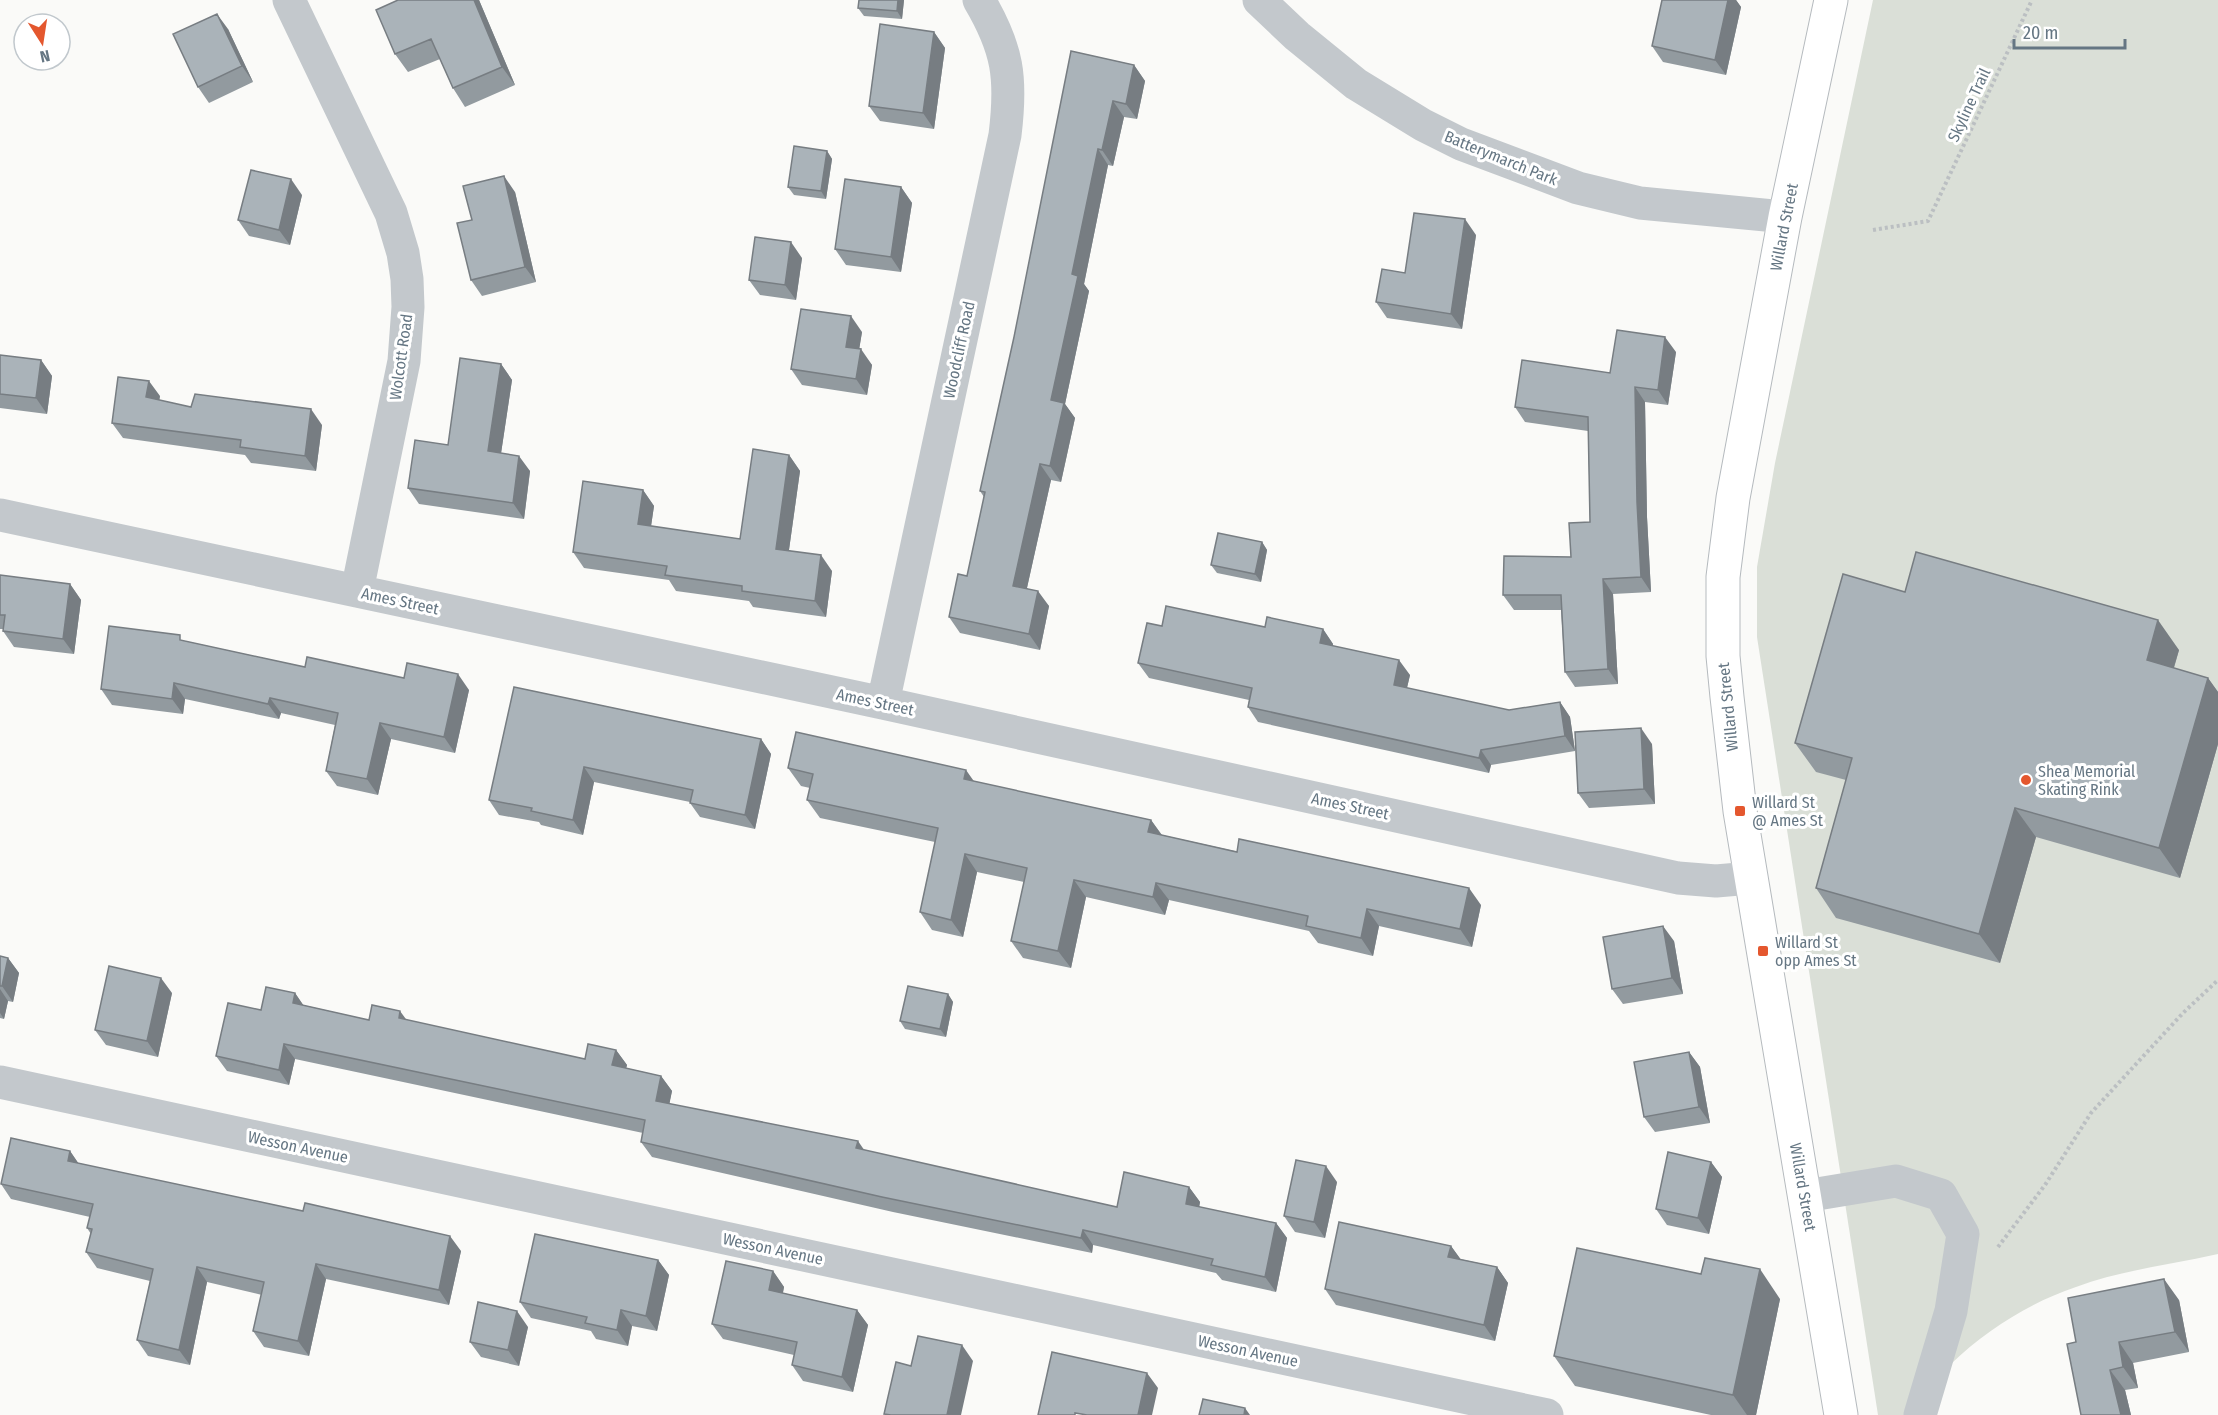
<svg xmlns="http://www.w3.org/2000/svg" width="2218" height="1415" viewBox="0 0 2218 1415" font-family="'Fira Sans Condensed',sans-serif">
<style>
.green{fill:#dadfd7}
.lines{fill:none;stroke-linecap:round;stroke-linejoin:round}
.major-casing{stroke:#b5babe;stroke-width:35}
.path{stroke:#bbbfc2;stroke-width:4;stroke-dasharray:3 3;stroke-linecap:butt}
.minor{stroke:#c3c8cc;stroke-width:33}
.major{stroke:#fff;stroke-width:33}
.wall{fill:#929a9f}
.shaded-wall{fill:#777d82}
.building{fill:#aab3b9;stroke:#777d82;stroke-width:1.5}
.poi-dot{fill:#e4572e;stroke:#fff;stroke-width:2}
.labels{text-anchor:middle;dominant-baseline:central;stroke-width:6;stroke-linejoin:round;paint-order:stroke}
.street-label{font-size:16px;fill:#657683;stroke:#fff}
.poi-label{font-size:16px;fill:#657683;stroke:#fff;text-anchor:start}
</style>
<rect width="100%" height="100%" fill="#fafaf8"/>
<path class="green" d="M1873 0H2218V1254C2171 1265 2121 1270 2076 1287 2031 1302 1986 1330 1952 1363 1936 1379 1922 1398 1907 1415H1878L1757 637V567L1775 463Z"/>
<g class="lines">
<defs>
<path id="major" d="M1831 0 1785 217 1733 498 1723 577V656L1727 697 1740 811 1841 1415"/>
</defs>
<use href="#major" class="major-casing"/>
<path class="path" d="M1873 230 1928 221 2032 0
M1998 1247 2045 1185 2091 1113 2183 1013 2218 980"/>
<path class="minor" d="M289 0 391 213 403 253 407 279 408 307 404 361 357 591
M1259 0 1297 36 1356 84 1423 125 1461 144 1578 188 1640 203 1785 217
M0 515 883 703 1678 878 1716 881 1751 878
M883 703 1005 135C1012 78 1008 49 979 0
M0 1082 1547 1415
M1805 1196 1896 1181 1941 1195 1963 1234 1951 1311 1920 1415"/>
<use href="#major" class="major"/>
</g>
<path class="wall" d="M479 0 515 85 465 107 453 88 440 59 408 72 395 54Z
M904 0 902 19 864 16 858 8Z
M1662 0H1736L1741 7 1726 75 1663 62 1652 46Z
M228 29 253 82 209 103 198 87Z
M934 32 945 48 934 129 880 121 869 106Z
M1071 51 1134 65 1145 81 1137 119 1124 117 1113 166 1108 165 1084 284 1089 291 1065 404 1075 418 1061 482 1051 480 1027 588 1049 606 1040 650 960 633 949 617 967 576 984 497 980 491 1014 337Z
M827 151 832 159 826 199 794 195 788 187Z
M901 187 912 203 901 272 846 265 835 249Z
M515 192 536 282 482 296 471 280 472 220Z
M302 195 290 245 249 236 238 220Z
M1476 235 1462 329 1387 318 1376 302 1405 273Z
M802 258 796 300 760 295 749 280Z
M862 332 859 349 872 365 867 395 802 385 791 369Z
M1676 352 1668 405 1645 402 1647 517 1651 592 1613 594 1618 684 1575 687 1565 672 1561 610H1514L1503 595 1571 557 1590 522 1588 431 1525 422 1515 407 1610 373Z
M0 355 41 360 52 376 47 414 0 408Z
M501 364 512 380 501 453 530 471 524 519 419 504 408 488 448 445Z
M160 396 159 400 191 407 322 425 316 471 251 463 245 455 123 438 112 423Z
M789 455 800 471 789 550 832 571 826 617 753 607 749 601 676 591 669 580 584 568 573 552 643 490 654 506 651 526 740 539Z
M1262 542 1267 550 1261 582 1217 573 1211 565Z
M0 575 70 584 81 600 74 654 14 647 3 631V629H0Z
M1905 592 2179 650 2174 668 2208 678 2218 692V744L2180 878 2036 837 2000 963 1836 918 1816 888 1846 780 1816 772 1795 743Z
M1162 626 1265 627 1323 629 1333 644V646L1410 675 1407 688 1509 710 1560 702 1570 717 1575 751 1491 765 1489 773 1258 722 1248 707 1249 700 1149 678 1138 663Z
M185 641 305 667 404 678 469 690 455 753 391 739 378 795 337 786 326 771 335 725 281 713 279 719 185 699 183 714 112 705 101 689Z
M514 687 761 739 771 754 755 829 700 817 690 803V802L594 782 583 835 541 825 539 822 499 815 489 800Z
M1652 744 1655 804 1589 808 1578 793Z
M788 768 973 781 1151 820 1162 835 1481 905 1472 947 1379 926 1373 956 1318 943 1309 931 1169 900 1165 915 1086 897 1071 968 1023 958 1011 941 1024 882 977 872 963 937 932 930 920 912 935 842 820 818 807 800 810 788 801 786Z
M1674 941 1683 994 1623 1004 1612 989Z
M0 956 8 958 19 973 13 1002 8 1001 4 1019 0 1018Z
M172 993 158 1057 106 1045 95 1030Z
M295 993 303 1005 369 1020H407L585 1059 616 1050 627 1065 626 1068 661 1076 672 1091 669 1104 864 1150 1117 1207 1189 1187 1200 1202 1199 1207 1276 1223 1287 1238 1276 1292 1222 1280 1216 1273 1093 1245 1092 1253 893 1212 652 1157 641 1142 643 1133 295 1059 289 1085 227 1071 216 1056Z
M948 994 953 1002 946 1037 905 1029 900 1021Z
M1689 1052 1700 1067 1710 1123 1655 1132 1644 1117Z
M70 1151 78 1163 461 1251 449 1305 326 1279 309 1356 264 1347 253 1331 262 1295 207 1282 190 1365 148 1356 137 1340 150 1281 97 1268 86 1252 91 1234 87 1228 90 1217 11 1199 1 1184Z
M1711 1162 1722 1177 1709 1234 1667 1225 1656 1209Z
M1337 1182 1325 1238 1295 1232 1284 1216Z
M1451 1246 1460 1259 1497 1267 1508 1283 1495 1341 1336 1305 1325 1289Z
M658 1260 669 1275 657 1331 632 1326 628 1346 596 1339 591 1331 531 1318 520 1302Z
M773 1271 784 1287 783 1293 857 1310 868 1325 853 1392 803 1381 792 1365 794 1355 723 1339 712 1324Z
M1780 1299 1756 1415H1711L1575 1386 1554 1356Z
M2179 1300 2189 1352 2133 1363 2138 1388 2125 1390 2131 1415H2081L2076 1342Z
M528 1327 519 1366 481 1357 470 1342Z"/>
<path class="shaded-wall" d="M474 0H479L515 85 502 67Z
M898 0H904L902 19 897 11Z
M1728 0H1736L1741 7 1726 75 1715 60Z
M217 14 228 29 253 82 242 66Z
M934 32 945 48 934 129 923 113Z
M1134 65 1145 81 1137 119 1126 104Z
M1113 101 1124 117 1113 166 1102 150Z
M1098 149 1108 165 1084 284 1089 291 1065 404 1075 418 1061 482 1050 466 1051 400 1072 274Z
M827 151 832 159 826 199 821 191Z
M504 176 515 192 536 282 525 267Z
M291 179 302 195 290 245 279 230Z
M901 187 912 203 901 272 891 257Z
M1465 219 1476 235 1462 329 1451 314Z
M791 242 802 258 796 300 785 285Z
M851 316 862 332 857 363 846 347Z
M1665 337 1676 352 1668 405 1658 390Z
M861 349 872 365 867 395 856 379Z
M41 360 52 376 47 414 36 398Z
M501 364 512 380 499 467 488 451Z
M149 381 160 396 157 413 146 397Z
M1635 387 1645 402 1647 517 1651 592 1641 577 1637 502Z
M311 409 322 425 316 471 305 456Z
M789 455 800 471 787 564 776 549Z
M519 456 530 471 524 519 513 503Z
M1040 464 1051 480 1024 601 1013 586Z
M643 490 654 506 649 540 638 524Z
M1262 542 1267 550 1261 582 1255 574Z
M821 555 832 571 826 617 815 601Z
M1603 579 1613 594 1618 684 1608 669Z
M70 584 81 600 74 654 63 639Z
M1038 591 1049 606 1040 650 1029 634Z
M2158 620 2179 650 2167 690 2147 660Z
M1323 629 1333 644 1330 658 1320 643Z
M1399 660 1410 675 1404 700 1394 685Z
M458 674 469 690 455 753 444 737Z
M2208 678 2218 692V744L2180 878 2159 848Z
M174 683 185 699 183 714 172 699Z
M270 698 281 713 279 719 268 704Z
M1560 702 1570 717 1575 751 1565 736Z
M380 723 391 739 378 795 367 779Z
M1641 728 1652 744 1655 804 1644 789Z
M761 739 771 754 755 829 745 815Z
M1481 750 1491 765 1489 773 1479 758Z
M584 767 594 782 583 835 573 820Z
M966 770 978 787 964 779Z
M2015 808 2036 837 2000 963 1979 934Z
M1151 820 1163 837 1148 832Z
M965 854 977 872 963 937 951 920Z
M1074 880 1086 897 1071 968 1058 951Z
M1156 883 1169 900 1165 915 1153 897Z
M1469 888 1481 905 1472 947 1460 929Z
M1367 909 1379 926 1373 956 1361 938Z
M1663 926 1674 941 1683 994 1672 978Z
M8 958 19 973 13 1002 2 986Z
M161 978 172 993 158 1057 147 1041Z
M0 989 8 1001 4 1019 0 1013Z
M295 993 306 1009 293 1003Z
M948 994 953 1002 946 1037 940 1029Z
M400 1011 411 1026 399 1018Z
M284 1044 295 1059 289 1085 279 1070Z
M616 1050 627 1065 623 1081 612 1065Z
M1689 1052 1700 1067 1710 1123 1699 1107Z
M661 1076 672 1091 667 1116 656 1101Z
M858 1141 869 1157 856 1148Z
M70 1151 81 1167 68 1161Z
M1711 1162 1722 1177 1709 1234 1698 1218Z
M1326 1166 1337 1182 1325 1238 1314 1222Z
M1189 1187 1200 1202 1197 1219 1186 1204Z
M1276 1223 1287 1238 1276 1292 1265 1277Z
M1083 1230 1093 1245 1092 1253 1081 1238Z
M450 1236 461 1251 449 1305 439 1290Z
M1451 1246 1462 1261 1448 1257Z
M658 1260 669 1275 657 1331 646 1316Z
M316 1264 326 1279 309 1356 298 1341Z
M197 1267 207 1282 190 1365 179 1350Z
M1497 1267 1508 1283 1495 1341 1484 1325Z
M1760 1269 1780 1299 1756 1415H1747L1733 1395Z
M773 1271 784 1287 780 1306 769 1290Z
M2164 1279 2179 1300 2189 1352 2175 1332Z
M621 1310 632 1326 628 1346 617 1330Z
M857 1310 868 1325 853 1392 842 1377Z
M517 1311 528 1327 519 1366 508 1350Z
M2119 1342 2133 1363 2138 1388 2123 1367Z
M962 1345 973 1361 961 1415H947Z
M2110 1370 2125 1390 2131 1415H2121Z
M1147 1373 1158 1388 1152 1415H1138Z
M1245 1408 1250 1415H1244Z"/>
<path class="building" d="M398 0H474L502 67 453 88 431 39 395 54 376 10Z
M859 0H898L897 11 858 8Z
M1662 0H1728L1715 60 1652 46Z
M217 14 242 66 198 87 173 34Z
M880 24 934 32 923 113 869 106Z
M1071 51 1134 65 1126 104 1113 101 1102 150 1098 149 1072 274 1078 276 1051 400 1064 403 1050 466 1040 464 1013 586 1038 591 1029 634 949 617 958 574 967 576 985 492 980 491 1014 337Z
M794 146 827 151 821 191 788 187Z
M251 170 291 179 279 230 238 220Z
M504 176 525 267 471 280 457 223 472 220 463 186Z
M845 179 901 187 891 257 835 249Z
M1414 213 1465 219 1451 314 1376 302 1382 269 1405 273Z
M755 237 791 242 785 285 749 280Z
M801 309 851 316 846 347 861 349 856 379 791 369Z
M1617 330 1665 337 1658 390 1635 387 1637 502 1641 577 1603 579 1608 669 1565 672 1561 595H1503L1504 556 1571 557 1569 523 1590 522 1588 417 1515 407 1522 360 1610 373Z
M0 355 41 360 36 398 0 394Z
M460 358 501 364 488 451 519 456 513 503 408 488 415 440 448 445Z
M118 377 149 381 146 397 191 407 195 394 311 409 305 456 240 447 241 440 112 423Z
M753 449 789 455 776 549 821 555 815 601 742 591V586L665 575 667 566 573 552 583 481 643 490 638 524 740 539Z
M1218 533 1262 542 1255 574 1211 565Z
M1916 552 2158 620 2147 660 2208 678 2159 848 2015 808 1979 934 1816 888 1852 758 1795 743 1843 574 1905 592Z
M0 575 70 584 63 639 3 631 5 615H0Z
M1166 606 1265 627 1267 617 1323 629 1320 643 1399 660 1394 685 1509 710 1560 702 1565 736 1481 750 1479 758 1248 707 1252 688 1138 663 1147 623 1162 626Z
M109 626 180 635V640L305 667 307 657 404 678 407 663 458 674 444 737 380 723 367 779 326 771 338 713 270 698 268 704 174 683 172 699 101 689Z
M514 687 761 739 745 815 690 803 693 790 584 767 573 820 531 811 532 808 489 800Z
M1641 728 1644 789 1578 793 1575 732Z
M796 732 966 770 964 779 1151 820 1148 832 1237 852 1239 839 1469 888 1460 929 1367 909 1361 938 1306 926 1308 916 1156 883 1153 897 1074 880 1058 951 1011 941 1027 868 965 854 951 920 920 912 938 828 807 800 813 774 788 768Z
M1663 926 1672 978 1612 989 1603 937Z
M0 956 8 958 2 986H0Z
M109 966 161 978 147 1041 95 1030Z
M908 986 948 994 940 1029 900 1021Z
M266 987 295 993 293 1003 369 1020 372 1005 400 1011 399 1018 585 1059 588 1044 616 1050 612 1065 661 1076 656 1101 858 1141 856 1148 1117 1207 1124 1172 1189 1187 1186 1204 1276 1223 1265 1277 1211 1265 1213 1259 1083 1230 1081 1238 882 1197 641 1142 645 1120 284 1044 279 1070 216 1056 228 1003 261 1010Z
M1689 1052 1699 1107 1644 1117 1634 1062Z
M11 1138 70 1151 68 1161 303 1211 305 1203 450 1236 439 1290 316 1264 298 1341 253 1331 264 1282 197 1267 179 1350 137 1340 153 1269 86 1252 92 1229 87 1228 93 1204 1 1184Z
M1668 1152 1711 1162 1698 1218 1656 1209Z
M1296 1160 1326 1166 1314 1222 1284 1216Z
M1339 1222 1451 1246 1448 1257 1497 1267 1484 1325 1325 1289Z
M535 1234 658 1260 646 1316 621 1310 617 1330 585 1323 587 1317 520 1302Z
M1577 1248 1701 1274 1705 1258 1760 1269 1733 1395 1554 1356Z
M726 1261 773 1271 769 1290 857 1310 842 1377 792 1365 797 1342 712 1324Z
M2164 1279 2175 1332 2119 1342 2123 1367 2110 1370 2121 1415H2081L2067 1344 2076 1342 2068 1298Z
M478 1302 517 1311 508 1350 470 1342Z
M918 1336 962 1345 947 1415H891L884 1414 896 1362 911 1366Z
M1052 1352 1147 1373 1138 1415H1087L1075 1413V1415H1038Z
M1203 1399 1245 1408 1244 1415H1199Z"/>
<g class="poi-dot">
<circle cx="2026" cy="780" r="6"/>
<rect x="1734" y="805" width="12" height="12" rx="3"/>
<rect x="1757" y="945" width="12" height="12" rx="3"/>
</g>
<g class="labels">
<g class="street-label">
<text transform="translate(1969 105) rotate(-65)">Skyline Trail</text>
<text transform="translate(1501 158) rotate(22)">Batterymarch Park</text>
<text transform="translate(1784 227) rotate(-79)">Willard Street</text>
<text transform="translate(959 350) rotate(-78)">Woodcliff Road</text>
<text transform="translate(401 357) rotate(-82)">Wolcott Road</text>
<text transform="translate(400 601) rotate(12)">Ames Street</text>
<text transform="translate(875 702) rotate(12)">Ames Street</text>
<text transform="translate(1728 707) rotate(-96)">Willard Street</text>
<text transform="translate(1350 806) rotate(12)">Ames Street</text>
<text transform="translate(298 1147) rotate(12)">Wesson Avenue</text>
<text transform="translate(1803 1187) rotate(80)">Willard Street</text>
<text transform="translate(773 1249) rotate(12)">Wesson Avenue</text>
<text transform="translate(1248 1351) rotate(12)">Wesson Avenue</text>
</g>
<g class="poi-label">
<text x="2038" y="771">Shea Memorial<tspan x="2038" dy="18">Skating Rink</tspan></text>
<text x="1752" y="802">Willard St<tspan x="1752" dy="18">@ Ames St</tspan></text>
<text x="1775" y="942">Willard St<tspan x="1775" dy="18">opp Ames St</tspan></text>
</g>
</g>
<g transform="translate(42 42) rotate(168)"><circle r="28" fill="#ffffff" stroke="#c1c8cd" stroke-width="1.5"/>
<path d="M0-4.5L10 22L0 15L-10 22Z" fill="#e4572e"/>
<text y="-9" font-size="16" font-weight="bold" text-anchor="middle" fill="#657683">N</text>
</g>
<path d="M2014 39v9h111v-9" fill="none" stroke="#657683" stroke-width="3"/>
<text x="2023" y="39" font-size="18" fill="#657683" stroke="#ffffff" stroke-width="4.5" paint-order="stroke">20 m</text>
</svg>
